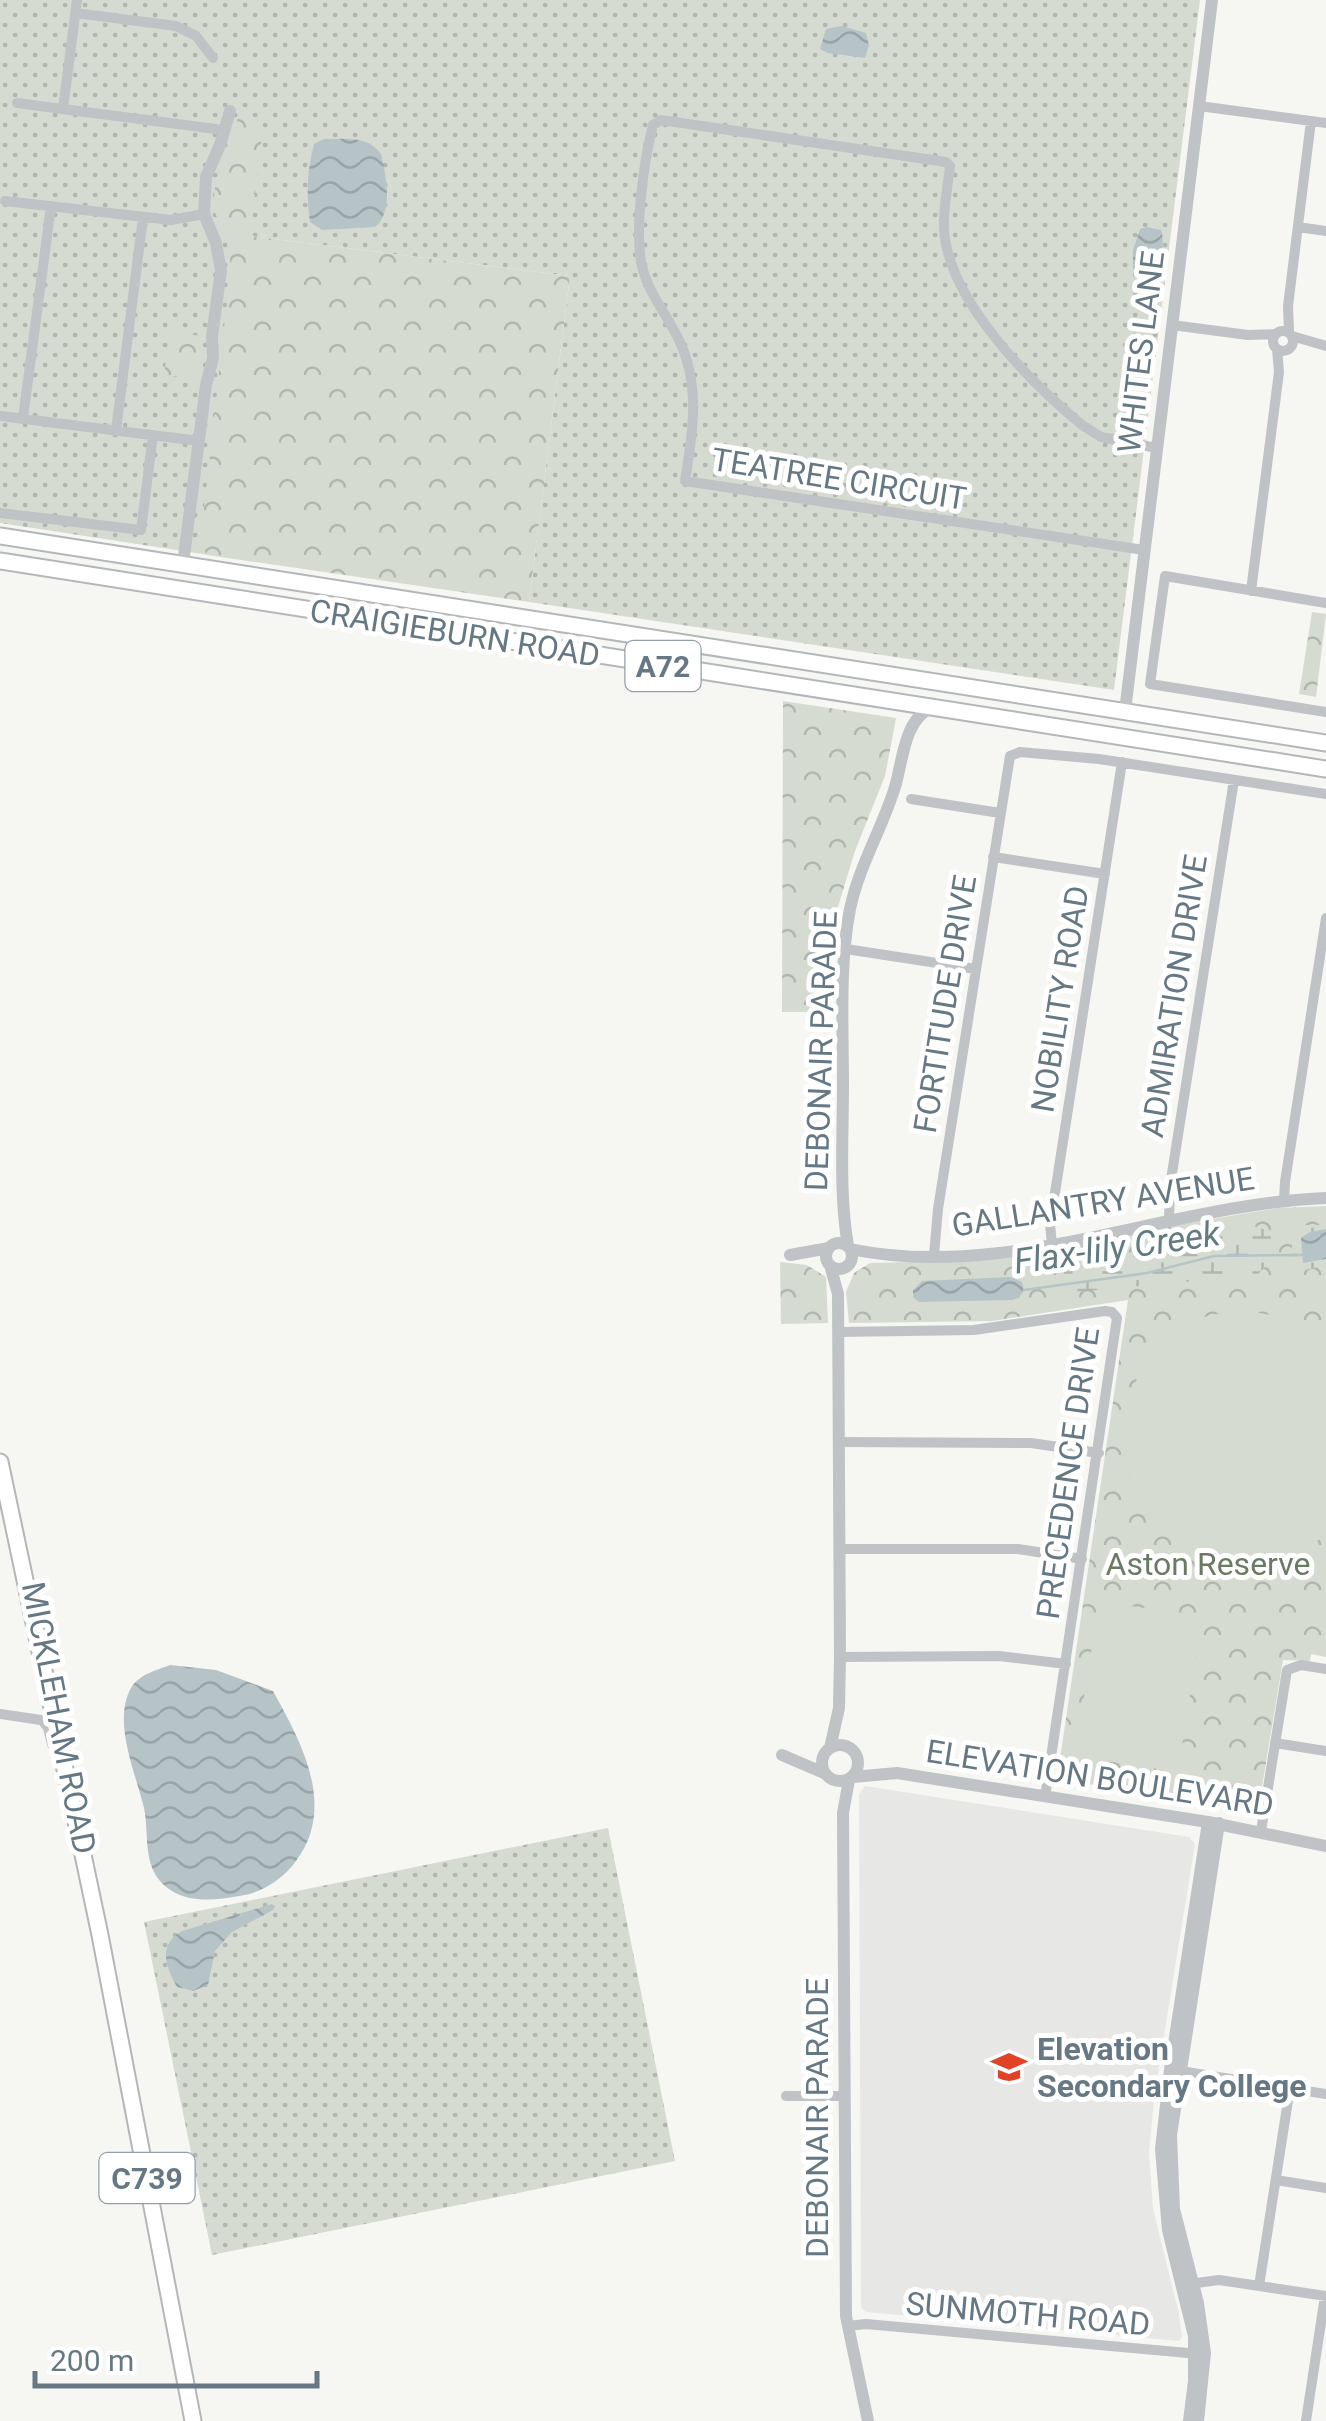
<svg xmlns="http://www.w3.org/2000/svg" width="1326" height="2421" viewBox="0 0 1326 2421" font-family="Roboto,sans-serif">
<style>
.built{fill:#e7e7e6}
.grass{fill:url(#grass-dots)}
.forest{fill:url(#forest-crowns)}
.wetland{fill:url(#wetland-marsh)}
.pitch{fill:#d6dbd2}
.water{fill:url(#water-waves)}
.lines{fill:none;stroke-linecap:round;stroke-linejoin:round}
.stream{stroke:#b6c4c7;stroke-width:2.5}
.primary-casing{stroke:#b2b7ba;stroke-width:19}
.minor{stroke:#bfc3c6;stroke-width:10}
.tertiary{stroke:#bfc3c6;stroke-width:12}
.primary{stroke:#fff;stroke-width:15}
.labels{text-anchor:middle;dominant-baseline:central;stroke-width:10;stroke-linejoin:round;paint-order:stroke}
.shield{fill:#fff;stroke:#93a0a8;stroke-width:2.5}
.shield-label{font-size:30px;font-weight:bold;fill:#657883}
.street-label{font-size:32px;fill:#657883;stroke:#fff}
.park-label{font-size:32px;fill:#6a7b64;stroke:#fff}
.poi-label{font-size:32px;font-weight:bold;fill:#657883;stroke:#fff;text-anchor:start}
.water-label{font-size:35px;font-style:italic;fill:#617b80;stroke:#fff}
</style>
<defs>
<pattern id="grass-dots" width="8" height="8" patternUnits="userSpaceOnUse" patternTransform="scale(2.5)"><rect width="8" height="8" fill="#d6dbd2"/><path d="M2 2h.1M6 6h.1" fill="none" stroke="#b1b6b0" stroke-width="1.8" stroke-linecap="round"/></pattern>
<pattern id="forest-crowns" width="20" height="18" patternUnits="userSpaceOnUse" patternTransform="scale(2.5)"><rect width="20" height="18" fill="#d6dbd2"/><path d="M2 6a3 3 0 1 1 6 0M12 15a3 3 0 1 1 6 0" fill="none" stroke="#b1b6b0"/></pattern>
<pattern id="wetland-marsh" width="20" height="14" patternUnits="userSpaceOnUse" patternTransform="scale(2.5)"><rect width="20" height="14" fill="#d6dbd2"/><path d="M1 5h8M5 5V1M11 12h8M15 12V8" fill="none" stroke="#b1b6b0"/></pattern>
<pattern id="water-waves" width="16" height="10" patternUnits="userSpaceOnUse" patternTransform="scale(2.5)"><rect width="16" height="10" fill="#b6c4c7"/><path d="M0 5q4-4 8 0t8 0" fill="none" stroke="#98a4a7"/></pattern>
</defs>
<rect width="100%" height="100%" fill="#f6f6f2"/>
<path class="built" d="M865 1786 1189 1837 1195 1844 1155 2091 1149 2152 1153 2209 1179 2314 1182 2337 1179 2341 866 2312 861 2307 859 1794Z"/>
<path class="grass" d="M0 0H1200L1114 690 529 602 570 276 250 236 209 555 0 523Z
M608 1828 675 2161 212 2255 144 1922Z"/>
<path class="forest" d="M239 115 263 126 250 236 570 276 529 602 207 555 200 544 231 266 227 243 215 212 214 191Z
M170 332 202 336V357L197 379 164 375Z
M1312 612 1326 614 1316 697 1299 694Z
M783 701 896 718 885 776 855 851 837 910 831 944 827 1012H782Z
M1326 1206V1657L1311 1654 1310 1661 1283 1660 1258 1811 1057 1779 1128 1300 992 1321 849 1323 846 1292 854 1273 870 1263 956 1261 1278 1208Z
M780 1262 807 1265 826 1277 828 1323 781 1324Z"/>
<path class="wetland" d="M1251 1225 1266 1230 1271 1237 1265 1267 1257 1275 1066 1293 1063 1291 1064 1272 1071 1268 1196 1244Z
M1304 1225H1326V1265L1301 1271 1290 1256 1296 1229Z"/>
<path class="pitch" d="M1249 1311 1287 1318 1326 1340V1534C1298 1558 1270 1565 1234 1560 1147 1549 1117 1497 1129 1414 1132 1392 1140 1359 1157 1343 1182 1320 1217 1311 1249 1311Z
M1099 1601 1202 1617 1178 1772 1075 1756Z"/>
<path class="water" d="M842 26 866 33 869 45 865 58 828 53 820 49 826 29Z
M324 139C344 139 368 135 381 154 386 175 394 212 375 227L322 230 310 222C306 196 307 169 314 144Z
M1147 227 1161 230C1165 240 1162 265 1155 275H1138L1133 269V250L1140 229Z
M1326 1229V1259L1303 1263 1301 1238 1310 1232Z
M1010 1277 1022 1282 1024 1290 1019 1298 1012 1300 919 1302 913 1297V1290L922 1281Z
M170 1665 216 1670 273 1691C301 1742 337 1806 296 1861 283 1879 262 1893 239 1896 218 1900 191 1903 172 1891 140 1872 150 1835 144 1808 136 1774 112 1722 131 1688 138 1675 157 1670 170 1665Z
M272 1904 275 1906 273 1910 232 1932 215 1951 208 1985 193 1991 177 1987C165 1966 158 1944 182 1931Z"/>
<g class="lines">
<path class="stream" d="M1024 1290 1147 1273 1214 1256 1303 1255"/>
<defs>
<path id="primary" d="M0 536 1326 743
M0 561 1326 769
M0 1462 100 1935 193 2421"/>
</defs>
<use href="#primary" class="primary-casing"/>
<path class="minor" d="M75 13 176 26 196 36 213 58
M17 103 223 130
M1199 106 1326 123
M63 109 77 0
M5 201 171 220 204 214
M1298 227 1326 231
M1172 325 1248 335 1276 334
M1273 341a10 10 0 1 1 20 0a10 10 0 1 1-20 0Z
M1289 332 1288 306 1311 121
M1292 336 1326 346
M0 416 199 441
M23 418 51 206
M116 430 143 218
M0 513 141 530 153 435
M1144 550 685 481C693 432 701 384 678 338 667 315 650 295 643 270 633 236 644 160 653 125L661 120 946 162 950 166C948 186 943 208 944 228 947 299 1030 382 1082 425L1101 437 1157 448
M1251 591 1279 372 1277 349
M1326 603 1165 576 1150 684 1326 712
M911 799 1000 813
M993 857 1105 874
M846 949 976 969
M1284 1201 1285 1182 1326 918
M1169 1220 1170 1186 1234 780
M1052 1244 1050 1225 1122 762
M934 1255 938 1209 1010 756 1020 752 1099 759 1326 794
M838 1332 974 1330 1105 1311 1112 1312 1117 1318 1045 1797
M838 1442 1031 1443 1099 1453
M839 1549H1018L1082 1559
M840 1657 999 1656 1066 1664
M0 1714 48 1721
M42 1720 48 1728 52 1744
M1275 1743 1326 1751
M1261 1831 1287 1670 1301 1665 1326 1669
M1174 2070 1326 2094
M786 2096H844
M1276 2180 1326 2188
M1189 2284 1219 2280 1326 2296
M1259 2286 1290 2088
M847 2326 866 2324 1199 2354
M1306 2421 1325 2296"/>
<path class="tertiary" d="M183 564 206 385 213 358 212 336 221 271 216 243 204 214 206 177 220 145 230 111
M1125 711 1212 0
M826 1256a13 13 0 1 1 26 0a13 13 0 1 1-26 0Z
M848 1246C839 1193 843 1139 843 1085 843 1028 839 966 850 909 859 866 882 829 895 787 903 760 904 720 931 708
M850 1249C1009 1282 1168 1204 1326 1198
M790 1255 829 1248
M830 1265 838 1294 840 1657 839 1708 830 1748
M822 1763a18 18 0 1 1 36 0a18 18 0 1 1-36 0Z
M782 1755 824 1773
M853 1777 897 1773 1208 1822 1326 1846
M849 1780 843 1813 846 2316 868 2421
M1189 2421 1194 2381V2336L1168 2230 1161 2149 1170 2070 1208 1822
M1198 2421 1205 2353 1198 2303 1174 2209 1171 2135 1219 1823"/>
<use href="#primary" class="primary"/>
</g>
<defs>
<symbol id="school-bare" viewBox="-9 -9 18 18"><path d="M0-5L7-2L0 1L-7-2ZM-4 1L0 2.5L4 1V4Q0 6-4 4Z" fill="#e24226" stroke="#fff" stroke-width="2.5" paint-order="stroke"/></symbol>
</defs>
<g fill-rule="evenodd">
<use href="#school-bare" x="984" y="2042" width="50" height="50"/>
</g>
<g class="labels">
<g class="shield">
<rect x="625.5" y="641" width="75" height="50" rx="8"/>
<rect x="99.5" y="2153" width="95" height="50" rx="8"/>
</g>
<g class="shield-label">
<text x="663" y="666">A72</text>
<text x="147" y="2178">C739</text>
</g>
<g class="street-label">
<text transform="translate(1141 352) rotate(-83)">WHITES LANE</text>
<text transform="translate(839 479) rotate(9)">TEATREE CIRCUIT</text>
<text transform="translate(455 633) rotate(9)">CRAIGIEBURN ROAD</text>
<text transform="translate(1174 996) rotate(-81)">ADMIRATION DRIVE</text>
<text transform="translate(1060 999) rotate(-81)">NOBILITY ROAD</text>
<text transform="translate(945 1004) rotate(-81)">FORTITUDE DRIVE</text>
<text transform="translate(821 1051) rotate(-88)">DEBONAIR PARADE</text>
<text transform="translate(1103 1202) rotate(-9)">GALLANTRY AVENUE</text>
<text transform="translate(1068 1473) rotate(-82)">PRECEDENCE DRIVE</text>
<text transform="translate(59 1718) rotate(79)">MICKLEHAM ROAD</text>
<text transform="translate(1100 1778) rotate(9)">ELEVATION BOULEVARD</text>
<text transform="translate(817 2118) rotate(-90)">DEBONAIR PARADE</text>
<text transform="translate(1028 2314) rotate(5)">SUNMOTH ROAD</text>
</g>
<g class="park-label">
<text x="1208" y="1564">Aston Reserve</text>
</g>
<g class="poi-label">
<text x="1037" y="2049">Elevation<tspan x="1037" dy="37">Secondary College</tspan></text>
</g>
<g class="water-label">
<text transform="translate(1117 1248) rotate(-8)">Flax-lily Creek</text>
</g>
</g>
<path d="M35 2371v15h282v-15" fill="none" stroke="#657883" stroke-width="5"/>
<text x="50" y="2371" font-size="30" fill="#657883" stroke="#ffffff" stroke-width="8" paint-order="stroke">200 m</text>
</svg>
